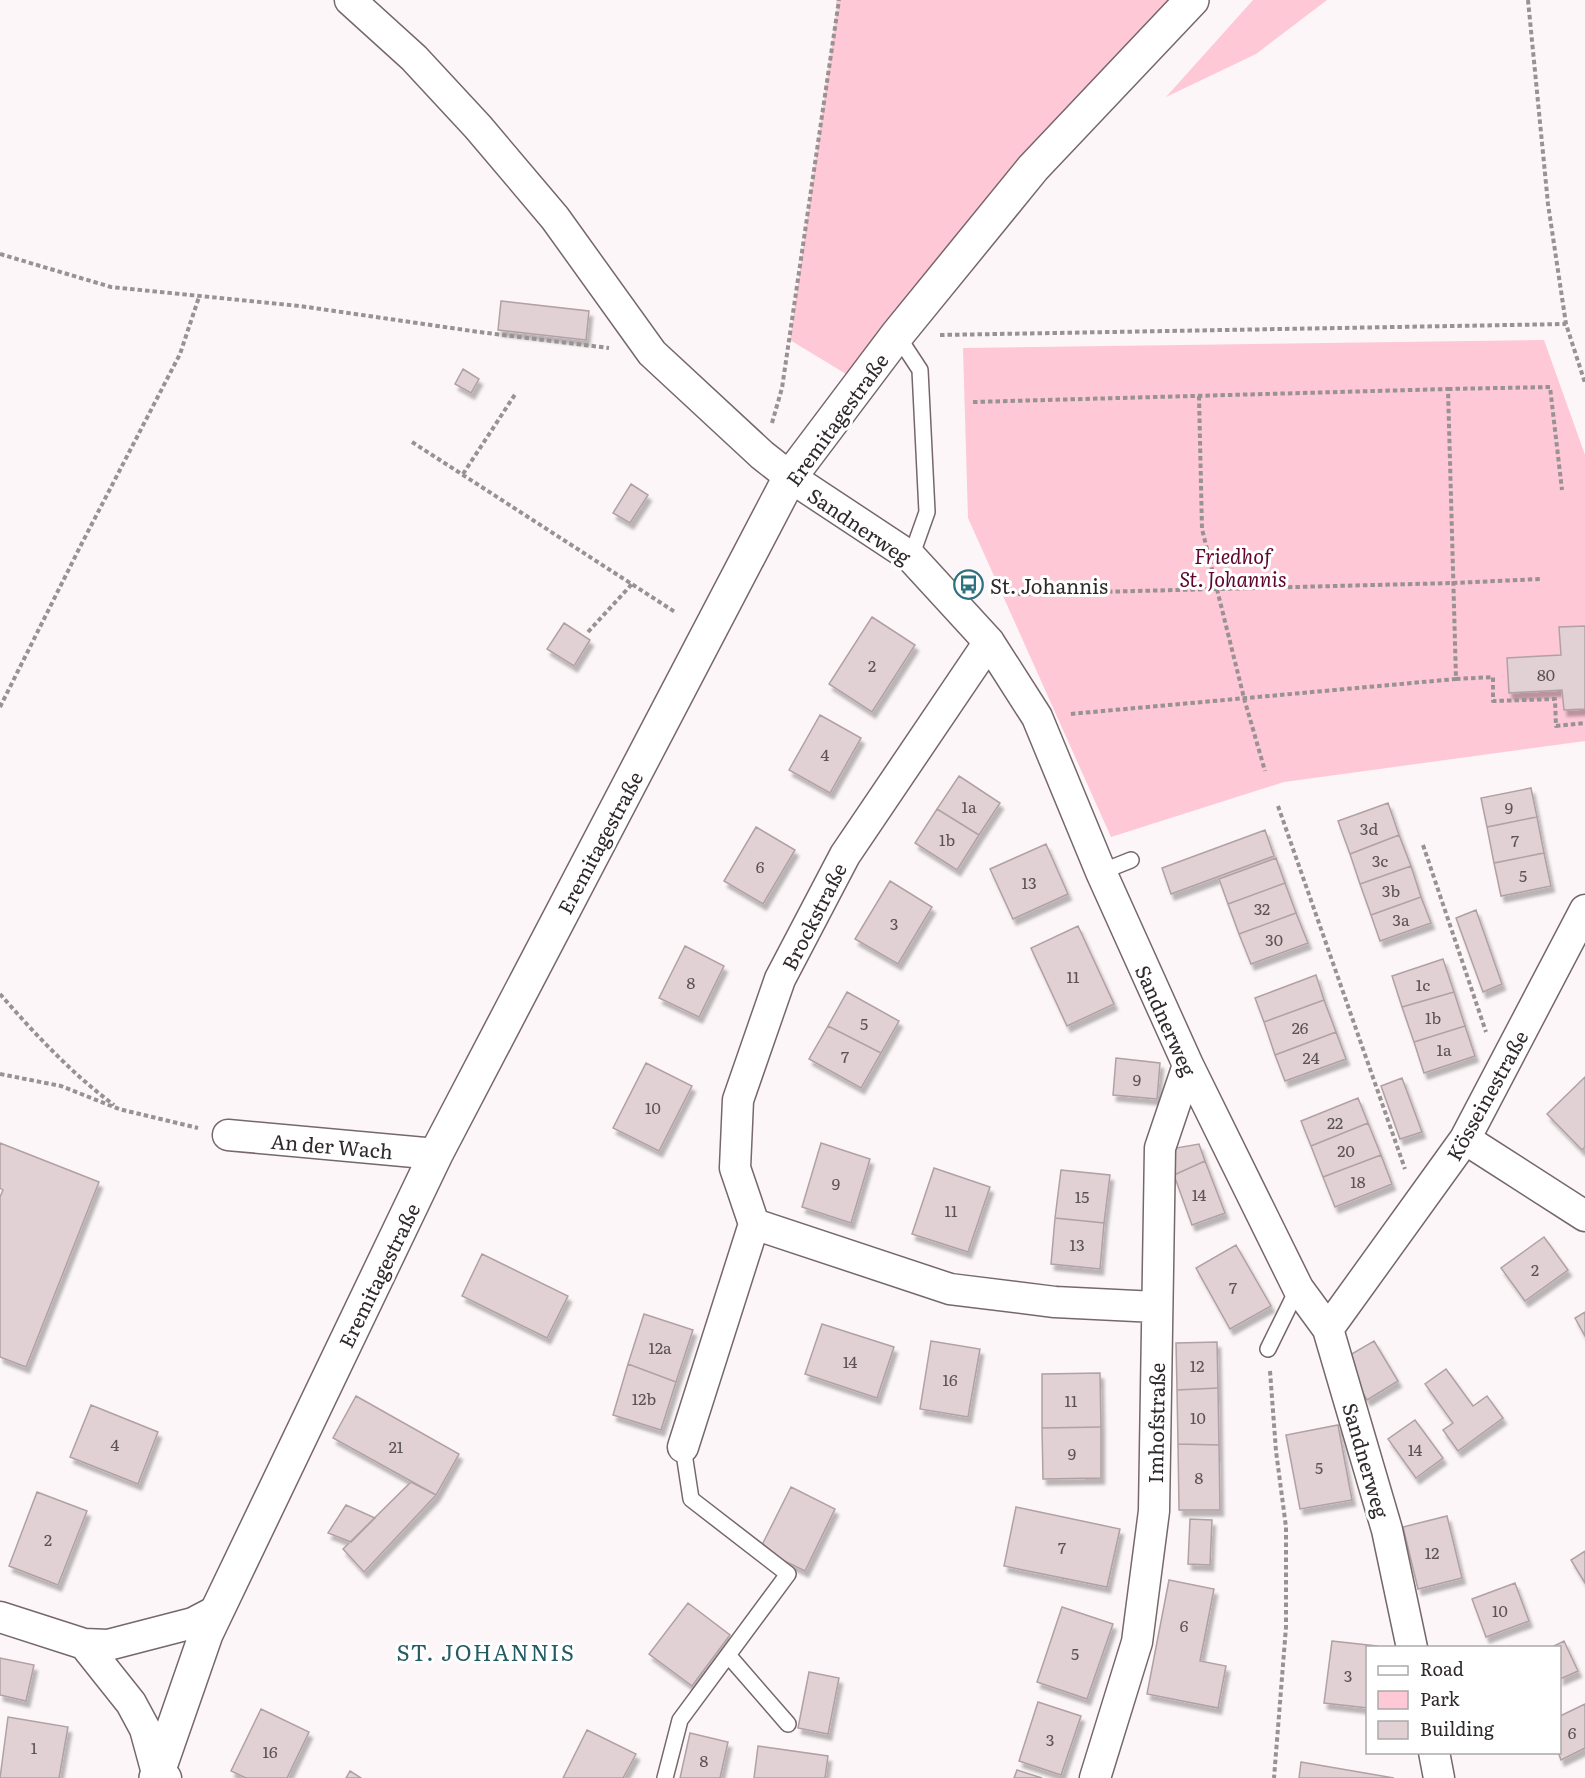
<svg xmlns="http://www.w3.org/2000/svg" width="1585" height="1778" viewBox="0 0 1585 1778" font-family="Literata,serif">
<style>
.green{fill:#fec8d6}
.building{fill:#e1d0d4;stroke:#b1a1a4;stroke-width:1.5;filter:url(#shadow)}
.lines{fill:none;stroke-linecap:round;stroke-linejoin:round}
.service-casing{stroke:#76676b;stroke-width:18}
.minor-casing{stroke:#76676b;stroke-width:33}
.tertiary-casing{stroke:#76676b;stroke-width:36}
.path{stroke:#989293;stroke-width:4;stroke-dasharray:4.5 3;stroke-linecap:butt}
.service{stroke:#fff;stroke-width:15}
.minor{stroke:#fff;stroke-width:30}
.tertiary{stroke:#fff;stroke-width:33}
.labels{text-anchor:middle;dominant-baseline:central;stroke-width:6;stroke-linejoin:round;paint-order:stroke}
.number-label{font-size:16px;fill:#5c5354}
.street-label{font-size:20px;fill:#2f292a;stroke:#fff}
.park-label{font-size:20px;font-style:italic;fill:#5d052c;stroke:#fff}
.poi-label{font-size:20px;fill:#2f292a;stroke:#fff;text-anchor:start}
.quarter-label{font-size:22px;letter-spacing:1.5px;fill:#245c66;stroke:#fff}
</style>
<defs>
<filter id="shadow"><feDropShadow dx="3.5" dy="6" stdDeviation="1.5" flood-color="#0004"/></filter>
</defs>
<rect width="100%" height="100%" fill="#fdf6f8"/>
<path class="green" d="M836 0H1192L846 374 790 340 837 8Z
M1253 0H1327L1256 54 1166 97Z
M1544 340 1585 455V741L1284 782 1111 837 968 518 963 348Z"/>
<path class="building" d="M501 301 589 311 586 340 498 330Z
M463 369 479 379 471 393 455 384Z
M631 484 648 495 630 523 613 513Z
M872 617 915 645 872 712 829 684Z
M564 623 590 640 574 666 547 649Z
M1585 626V709L1564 710 1562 690 1509 693 1507 658 1561 655 1559 627Z
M820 715 861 738 830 793 789 770Z
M959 776 1000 803 979 835 937 809Z
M1531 788 1537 817 1487 827 1481 798Z
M1388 803 1399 835 1350 854 1338 821Z
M937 809 979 835 957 870 915 843Z
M1537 817 1544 853 1494 863 1487 827Z
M756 827 795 850 763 904 724 881Z
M1265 830 1274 856 1171 894 1162 868Z
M1399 835 1411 866 1360 884 1350 854Z
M1046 844 1068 894 1013 919 990 869Z
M1544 853 1551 886 1501 896 1494 863Z
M1276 858 1285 883 1228 904 1219 879Z
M1411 866 1421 897 1371 915 1360 884Z
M890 881 932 907 898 964 855 939Z
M1285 883 1296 913 1239 934 1228 904Z
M1421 897 1431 923 1380 941 1371 915Z
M1476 910 1502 984 1483 992 1456 918Z
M1296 913 1308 943 1251 964 1239 934Z
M1078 926 1114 1004 1067 1026 1031 948Z
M685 946 724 966 699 1017 659 998Z
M1443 959 1454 992 1402 1007 1392 976Z
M1316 975 1324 1000 1264 1022 1255 998Z
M847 992 899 1021 881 1053 828 1026Z
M1454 992 1465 1026 1414 1042 1402 1007Z
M1324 1000 1336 1032 1275 1055 1264 1022Z
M828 1026 881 1053 861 1088 809 1059Z
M1465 1026 1475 1056 1424 1073 1414 1042Z
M1336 1032 1346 1059 1285 1081 1275 1055Z
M1116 1058 1160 1063 1157 1099 1113 1095Z
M646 1063 692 1086 659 1151 613 1128Z
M1585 1077V1147L1582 1150 1547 1114Z
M1402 1078 1422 1132 1400 1139 1381 1086Z
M1358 1098 1368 1123 1311 1146 1301 1121Z
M1368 1123 1381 1155 1323 1177 1311 1146Z
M0 1143 99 1182 26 1367 0 1357V1197L3 1190 0 1188Z
M821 1143 870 1159 851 1223 802 1207Z
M1199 1144 1205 1161 1174 1175 1170 1149Z
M1381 1155 1392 1184 1335 1207 1323 1177Z
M1205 1161 1225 1213 1192 1225 1174 1175Z
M934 1168 990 1187 968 1252 912 1234Z
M1061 1170 1110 1175 1104 1223 1055 1218Z
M1055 1218 1104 1223 1100 1269 1051 1264Z
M1544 1237 1568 1270 1525 1301 1501 1268Z
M1236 1245 1271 1306 1230 1329 1196 1268Z
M482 1254 568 1296 547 1338 462 1296Z
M1585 1312V1336L1575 1318Z
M644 1314 693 1330 676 1382 628 1364Z
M822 1324 894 1347 877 1398 805 1374Z
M931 1341 980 1349 968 1417 920 1409Z
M1374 1341 1398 1381 1367 1400 1343 1359Z
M1217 1342 1218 1388 1177 1390 1176 1343Z
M628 1364 676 1382 661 1430 613 1415Z
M1446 1369 1473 1406 1487 1396 1503 1418 1458 1451 1443 1430 1453 1423 1425 1384Z
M1100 1373 1101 1427 1042 1428V1374Z
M1218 1388 1219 1445 1178 1444 1177 1390Z
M356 1396 459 1454 436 1495 333 1438Z
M91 1405 158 1432 138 1484 70 1457Z
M1415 1420 1443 1458 1416 1478 1388 1439Z
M1338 1425 1352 1500 1300 1509 1286 1435Z
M1101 1427V1478L1043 1479 1042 1428Z
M1178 1444 1219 1445 1220 1510H1179Z
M411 1482 436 1495 364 1572 343 1549Z
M791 1487 835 1509 805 1571 760 1549Z
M37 1492 87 1511 58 1585 9 1566Z
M346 1505 375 1518 351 1542 328 1533Z
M1016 1507 1120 1529 1107 1587 1004 1566Z
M1447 1516 1462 1578 1418 1589 1403 1527Z
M1190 1519 1212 1520 1210 1565 1188 1564Z
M1585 1551V1583L1571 1560Z
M1169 1580 1214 1589 1200 1661 1226 1666 1218 1708 1147 1694Z
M1515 1583 1529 1621 1486 1637 1472 1599Z
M688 1603 730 1635 692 1686 649 1654Z
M1062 1607 1113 1624 1087 1699 1037 1682Z
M1332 1641 1377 1646V1648H1368V1708L1324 1703Z
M1564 1641 1578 1671 1560 1679V1648H1550Z
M0 1658 34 1665 26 1701 0 1695Z
M809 1672 839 1678 828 1734 798 1728Z
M1038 1702 1081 1716 1061 1775 1019 1761Z
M1585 1704V1748L1561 1760 1558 1752H1560V1716Z
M261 1709 309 1732 287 1778H246L231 1771Z
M8 1717 68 1727 59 1778H0Z
M587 1730 636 1754 623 1778H563Z
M690 1733 728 1742 720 1778H680Z
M758 1746 828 1756 825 1778H754Z
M1301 1762 1394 1778H1299Z
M1017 1770 1042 1778H1014Z
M350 1771 361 1778H346Z"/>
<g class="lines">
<defs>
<path id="service" d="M897 335 920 370 927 512 911 557
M1101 872 1131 860
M1268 1349 1298 1288
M728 1655 788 1724
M665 1778 680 1720 788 1574 691 1499 683 1447"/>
<path id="minor" d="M350 0 414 58 478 127 555 218 652 353 762 455 790 477 911 557 989 642 1037 717 1101 872 1188 1065 1298 1288 1328 1329 1387 1530 1412 1648
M228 1135 436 1154
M1465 1139 1585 1216
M754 1224 950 1289 1055 1302 1156 1307
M1328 1329 1465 1139 1585 910
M683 1447 754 1224 735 1168 738 1100 780 979 845 855 989 642
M0 1617 84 1644 108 1645 193 1623 216 1611
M84 1644 131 1703 145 1729 157 1773 166 1778
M1434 1752 1439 1778
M1095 1778 1137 1642 1154 1511 1160 1148 1188 1065"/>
<path id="tertiary" d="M156 1778 206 1634 436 1154 790 477 897 335 1033 168 1192 0"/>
</defs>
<use href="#service" class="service-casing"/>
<use href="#minor" class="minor-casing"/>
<use href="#tertiary" class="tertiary-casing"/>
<path class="path" d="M1528 0 1548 204 1566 324 1585 383
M0 254 111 287 300 306 479 332 609 348
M940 335 1566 324
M1448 389 1550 387 1562 490
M1199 396 1202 529 1244 698 1265 771
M973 402 1448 389 1456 679 1070 714
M772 423 782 388 839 0
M412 442 675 612
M463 474 516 393
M1018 594 1454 583 1540 579
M588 632 632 584
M1456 679 1493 677V701L1555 699 1556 726 1585 723
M0 707 81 545 180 354 199 297
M1278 806 1405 1169
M1423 845 1486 1032
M0 994C35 1034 71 1073 114 1105
M0 1074 61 1086 119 1109 198 1128
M1270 1371 1276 1451 1286 1527V1627L1274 1778"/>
<use href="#service" class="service"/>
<use href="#minor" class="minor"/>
<use href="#tertiary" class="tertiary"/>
</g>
<defs>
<symbol id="bus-ring" viewBox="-11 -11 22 22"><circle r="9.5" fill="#fff" stroke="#2c727f" stroke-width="1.5"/><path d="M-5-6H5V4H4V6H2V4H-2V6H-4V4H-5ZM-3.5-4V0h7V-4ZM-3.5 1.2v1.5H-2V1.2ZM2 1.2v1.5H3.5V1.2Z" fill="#2c727f"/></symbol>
</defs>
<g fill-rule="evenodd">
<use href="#bus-ring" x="952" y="568" width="33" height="33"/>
</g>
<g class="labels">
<g class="number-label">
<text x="872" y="665">2</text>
<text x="1546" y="674">80</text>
<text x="825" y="754">4</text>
<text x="969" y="806">1a</text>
<text x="1509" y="807">9</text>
<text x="1369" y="828">3d</text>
<text x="947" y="839">1b</text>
<text x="1515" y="840">7</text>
<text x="1380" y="860">3c</text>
<text x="760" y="866">6</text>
<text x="1523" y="875">5</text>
<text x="1029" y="882">13</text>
<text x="1391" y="890">3b</text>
<text x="1262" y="908">32</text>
<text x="1401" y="919">3a</text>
<text x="894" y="923">3</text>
<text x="1274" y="939">30</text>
<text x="1073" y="976">11</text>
<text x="691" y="982">8</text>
<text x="1423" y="984">1c</text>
<text x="1433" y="1017">1b</text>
<text x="864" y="1023">5</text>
<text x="1300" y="1027">26</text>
<text x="1444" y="1049">1a</text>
<text x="845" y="1056">7</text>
<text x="1311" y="1057">24</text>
<text x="1137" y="1079">9</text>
<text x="653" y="1107">10</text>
<text x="1335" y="1122">22</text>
<text x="1346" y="1150">20</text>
<text x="1358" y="1181">18</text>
<text x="836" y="1183">9</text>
<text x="1199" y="1194">14</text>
<text x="1082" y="1196">15</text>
<text x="951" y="1210">11</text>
<text x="1077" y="1244">13</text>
<text x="1535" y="1269">2</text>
<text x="1233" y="1287">7</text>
<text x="660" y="1347">12a</text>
<text x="850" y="1361">14</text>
<text x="1197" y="1365">12</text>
<text x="950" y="1379">16</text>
<text x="644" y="1398">12b</text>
<text x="1071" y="1400">11</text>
<text x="1198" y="1417">10</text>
<text x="115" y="1444">4</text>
<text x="396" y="1446">21</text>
<text x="1415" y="1449">14</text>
<text x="1072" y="1453">9</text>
<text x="1319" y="1467">5</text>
<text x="1199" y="1477">8</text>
<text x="48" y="1539">2</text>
<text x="1062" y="1547">7</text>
<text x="1432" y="1552">12</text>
<text x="1500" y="1610">10</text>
<text x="1184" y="1625">6</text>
<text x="1075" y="1653">5</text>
<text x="1348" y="1675">3</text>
<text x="1572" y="1732">6</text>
<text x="1050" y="1739">3</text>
<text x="34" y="1747">1</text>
<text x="270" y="1751">16</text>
<text x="704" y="1760">8</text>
</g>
<g class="street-label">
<text transform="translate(836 419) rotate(-54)">Eremitagestraße</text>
<text transform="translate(860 525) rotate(34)">Sandnerweg</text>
<text transform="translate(599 842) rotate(-62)">Eremitagestraße</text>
<text transform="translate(813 916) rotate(-63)">Brockstraße</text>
<text transform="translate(1167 1020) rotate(66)">Sandnerweg</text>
<text transform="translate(1486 1095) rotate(-61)">Kösseinestraße</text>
<text transform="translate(332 1145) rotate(5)">An der Wach</text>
<text transform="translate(378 1275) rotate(-64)">Eremitagestraße</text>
<text transform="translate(1155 1423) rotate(-89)">Imhofstraße</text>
<text transform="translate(1367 1460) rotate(74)">Sandnerweg</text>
</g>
<g class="park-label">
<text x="1233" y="555">Friedhof<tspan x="1233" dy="23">St. Johannis</tspan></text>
</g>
<g class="poi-label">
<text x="990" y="585">St. Johannis</text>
</g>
<g class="quarter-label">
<text x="486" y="1651">ST. JOHANNIS</text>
</g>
</g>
<rect x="1366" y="1646" width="195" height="108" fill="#ffffff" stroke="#aca9aa" stroke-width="1.5"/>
<rect x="1378" y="1666" width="30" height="9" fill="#ffffff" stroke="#aca9aa" stroke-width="1.5"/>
<text x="1420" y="1676" font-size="18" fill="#2f292a">Road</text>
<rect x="1378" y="1691" width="30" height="18" fill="#fec8d6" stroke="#aca9aa" stroke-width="1.5"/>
<text x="1420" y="1706" font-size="18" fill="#2f292a">Park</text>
<rect x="1378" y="1721" width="30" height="18" fill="#e1d0d4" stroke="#aca9aa" stroke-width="1.5"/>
<text x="1420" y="1736" font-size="18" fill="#2f292a">Building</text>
</svg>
